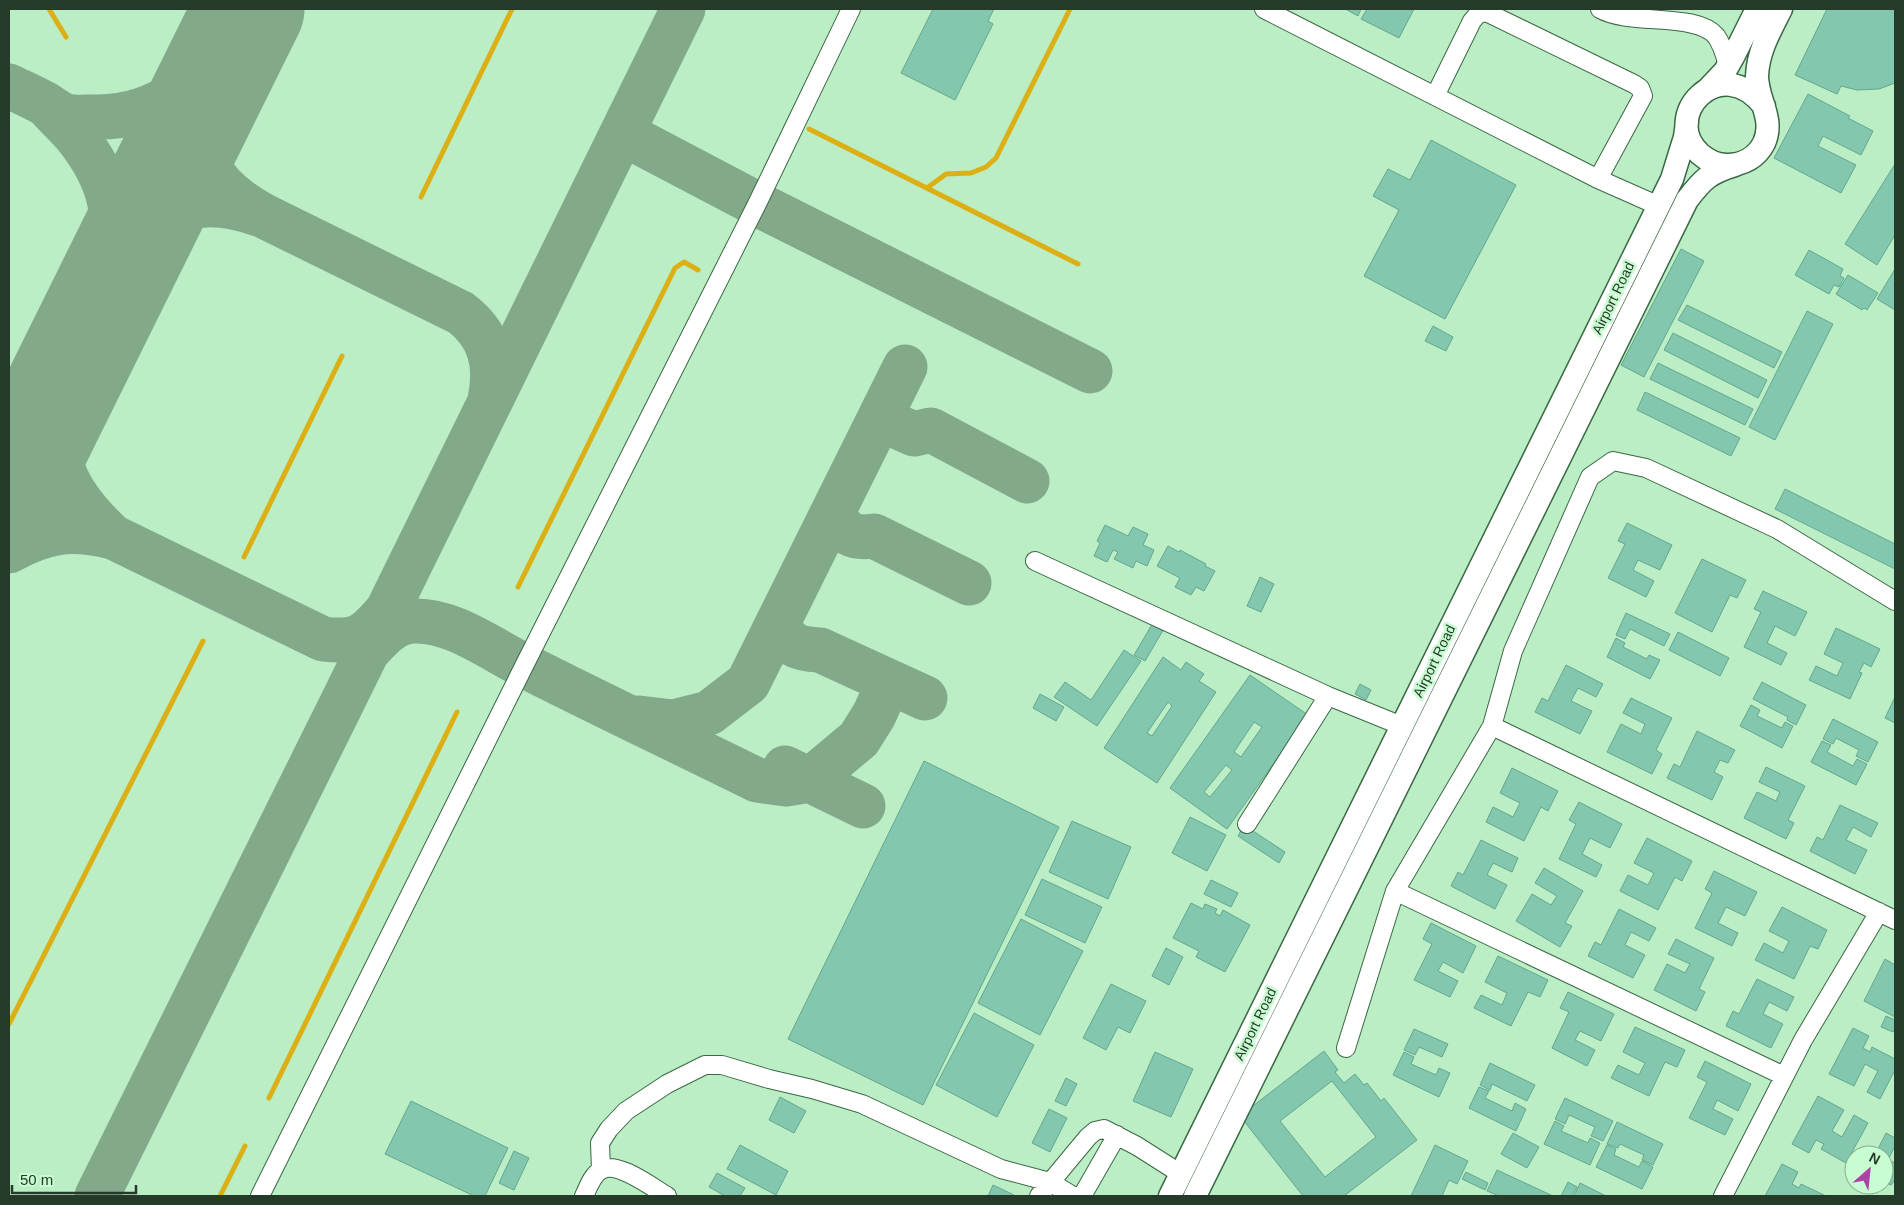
<svg xmlns="http://www.w3.org/2000/svg" width="1904" height="1205" viewBox="0 0 1904 1205" font-family="Arial,sans-serif">
<style>
.lines{fill:none;stroke-linecap:round;stroke-linejoin:round}
.stream{stroke:#dcaf15;stroke-width:5}
.taxiway{stroke:#82aa8a;stroke-width:45}
.runway{stroke:#82aa8a;stroke-width:111}
.building{fill:#82c7ae;stroke:#63a78f;fill-rule:evenodd}
.minor-casing{stroke:#3a6844;stroke-width:20}
.major-casing{stroke:#3a6844;stroke-width:25}
.minor{stroke:#fff;stroke-width:18}
.major{stroke:#fff;stroke-width:22}
.labels{text-anchor:middle;dominant-baseline:central;stroke-width:5;stroke-linejoin:round;paint-order:stroke}
.street-label{font-size:14px;fill:#263a2a;stroke:#c8fcd1}
</style>
<rect width="100%" height="100%" fill="#bbeec4"/>
<g class="lines">
<path class="stream" d="M49 9 66 37
M809 129 1078 264
M927 188 946 174 971 173 986 167 996 158 1070 9
M421 197 512 9
M244 557 342 356
M518 587 675 268 684 262 698 270
M9 1024 203 641
M269 1098 457 712
M220 1196 245 1146"/>
<path class="taxiway" d="M9 86C21 92 35 98 47 105 52 108 57 112 63 115 71 118 84 117 93 117 163 119 204 76 242 23
M208 91C193 155 206 184 264 216L461 313C491 336 497 365 490 400
M46 104C55 115 66 124 75 135 119 189 114 223 111 288
M622 133 757 204 1090 371
M128 253C165 206 201 194 258 214
M58 394C49 458 66 494 113 537
M884 411 896 426 914 434 931 430 1027 481
M9 487 22 467
M832 515C846 533 850 539 874 536L969 583
M9 551C47 530 71 527 113 537L323 639C357 643 365 637 387 611
M777 625C790 645 795 649 820 650L925 698
M367 652C380 638 393 622 413 621 452 619 492 650 525 666 602 705 680 742 757 780L786 784 810 780 859 739 874 715 889 682
M639 718 673 722 709 713 748 683 905 367
M785 768 863 806
M97 1196 341 705 683 9"/>
<path class="runway" d="M9 494 249 9"/>
</g>
<path class="building" d="M933 9H994L988 21 993 24 955 100 901 73Z
M1347 9H1361L1358 16 1347 10Z
M1367 9H1414L1399 38 1361 19Z
M1827 9H1895V83L1879 89 1857 90 1841 86 1837 94 1795 75Z
M1808 94 1850 116 1848 118 1873 131 1861 155 1823 136 1818 146 1856 165 1841 193 1774 158Z
M1431 140 1516 185 1445 319 1364 276 1399 210 1373 196 1388 169 1410 180Z
M1895 164V235L1877 265 1845 244Z
M1681 249 1704 261 1644 377 1621 365Z
M1809 250 1843 269 1840 276 1844 278 1839 287 1834 285 1829 294 1795 275Z
M1895 269V310L1877 299Z
M1848 275 1878 293 1867 310 1864 308 1862 310 1836 294Z
M1687 305 1782 352 1774 368 1678 320Z
M1807 311 1833 324 1775 440 1749 427Z
M1433 326 1453 337 1446 351 1425 341Z
M1673 333 1767 380 1758 398 1664 350Z
M1658 363 1753 409 1745 425 1650 379Z
M1645 392 1740 438 1731 456 1637 410Z
M1785 489 1895 544V569L1775 509Z
M1627 523 1672 545 1660 570 1638 560 1633 570 1654 581 1646 597 1608 578 1625 544 1618 541Z
M1105 525 1128 536 1133 527 1148 534 1143 545 1154 550 1147 566 1136 561 1133 568 1114 559 1118 552 1113 550 1107 562 1094 556 1100 543 1097 541Z
M1168 546 1179 552 1180 550 1206 564 1205 566 1215 571 1204 591 1196 587 1191 595 1175 587 1180 578 1157 566Z
M1702 559 1746 580 1737 598 1730 595 1712 632 1675 613Z
M1260 577 1274 584 1261 612 1247 606Z
M1763 591 1807 612 1795 636 1775 626 1767 643 1787 653 1781 665 1744 647 1761 612 1754 609Z
M1626 613 1670 634 1664 646 1630 629 1625 639 1616 635Z
M1154 621 1165 627 1145 661 1134 655Z
M1836 628 1880 649 1871 667 1864 663 1859 672 1862 673 1850 699 1809 680 1816 666 1837 676 1843 663 1824 654Z
M1678 632 1729 658 1720 676 1669 650Z
M1616 638 1625 643 1623 647 1647 659 1649 655 1660 660 1650 679 1607 657Z
M1124 650 1141 661 1097 726 1054 697 1065 682 1091 700Z
M1163 657 1181 670 1186 662 1204 674 1199 681 1216 692 1157 783 1104 748ZM1168 702 1172 706 1152 736 1147 733Z
M1566 665 1603 684 1596 697 1578 688 1571 701 1592 711 1580 734 1535 712 1542 698 1548 701Z
M1250 675 1308 715 1227 829 1170 788ZM1254 722 1262 727 1241 757 1234 752ZM1226 765 1232 770 1210 797 1204 792Z
M1762 682 1806 705 1796 725 1787 720 1788 717 1753 699Z
M1360 684 1371 690 1366 700 1355 694Z
M1040 694 1064 707 1056 721 1033 708Z
M1895 697V723L1885 718Z
M1631 698 1672 718 1656 750 1662 754 1652 774 1607 752 1621 724 1641 734 1645 724 1623 713Z
M1751 705 1760 710 1757 716 1782 728 1785 722 1793 726 1782 748 1740 726Z
M1833 719 1878 742 1868 762 1856 756 1859 750 1836 738 1833 744 1823 739Z
M1697 731 1735 750 1728 763 1720 760 1714 772 1723 777 1712 800 1667 778 1674 764 1680 767Z
M1822 741 1831 745 1827 752 1853 766 1857 759 1867 764 1856 785 1811 762Z
M924 761 1059 827 923 1105 788 1039Z
M1766 767 1805 786 1788 820 1794 823 1786 839 1744 818 1757 792 1776 801 1780 792 1759 782Z
M1512 768 1558 791 1548 811 1541 807 1524 841 1486 822 1493 807 1513 817 1520 803 1500 793Z
M1579 802 1622 824 1610 848 1590 838 1582 854 1602 865 1596 877 1559 859 1576 824 1569 820Z
M1840 805 1878 823 1871 837 1853 827 1846 840 1867 850 1855 874 1810 851 1817 837 1823 840Z
M1190 817 1226 835 1207 871 1172 853Z
M1072 821 1131 847 1108 899 1049 872Z
M1244 825 1285 852 1279 863 1238 836Z
M1647 838 1692 861 1682 881 1675 877 1658 910 1620 891 1628 875 1648 885 1654 873 1634 863Z
M1481 840 1518 858 1512 872 1493 863 1487 875 1507 885 1495 909 1451 886 1458 872 1463 875Z
M1544 868 1583 891 1565 923 1572 926 1560 947 1516 921 1532 894 1551 905 1557 896 1535 883Z
M1714 871 1757 892 1745 916 1726 907 1718 923 1738 933 1732 946 1695 928 1712 893 1705 889Z
M1042 879 1102 907 1085 943 1025 915Z
M1211 880 1238 893 1231 907 1204 894Z
M1191 903 1203 909 1205 904 1217 909 1215 913 1220 916 1223 910 1250 925 1225 972 1196 957 1199 951 1173 938Z
M1782 907 1827 930 1818 949 1810 946 1794 979 1755 960 1764 943 1783 953 1789 941 1769 931Z
M1619 909 1656 928 1649 941 1631 932 1625 945 1645 955 1633 978 1588 956 1595 942 1601 945Z
M1021 919 1083 951 1040 1035 978 1003Z
M1431 923 1476 946 1463 973 1443 962 1438 971 1458 981 1450 997 1414 980 1432 944 1423 939Z
M1676 939 1714 958 1699 989 1705 992 1696 1011 1654 990 1667 964 1685 973 1690 964 1668 954Z
M1166 948 1183 957 1169 985 1152 976Z
M1498 956 1548 980 1540 997 1528 992 1511 1026 1474 1008 1481 995 1502 1005 1507 993 1485 982Z
M1885 959 1895 965V1017L1864 1001Z
M1757 979 1794 997 1787 1011 1769 1002 1763 1014 1783 1024 1771 1048 1726 1026 1733 1011 1739 1014Z
M1111 984 1146 1001 1130 1033 1118 1027 1106 1050 1083 1038Z
M1568 992 1614 1014 1601 1041 1580 1031 1575 1040 1595 1050 1587 1066 1552 1048 1569 1012 1560 1008Z
M974 1013 1034 1045 997 1117 936 1085Z
M1886 1016 1895 1020V1027L1893 1032 1881 1027Z
M1635 1027 1685 1050 1677 1067 1665 1062 1649 1096 1611 1078 1618 1065 1639 1075 1645 1063 1623 1052Z
M1853 1028 1869 1036 1863 1048 1870 1052 1872 1047 1895 1059V1070L1880 1099 1867 1092 1878 1071 1865 1064 1854 1086 1829 1074Z
M1414 1029 1448 1044 1442 1057 1419 1047 1415 1055 1404 1050Z
M1324 1051 1338 1070 1335 1072 1344 1083 1355 1074 1364 1085 1367 1083 1381 1101 1384 1098 1417 1140 1344 1196H1303L1240 1116ZM1332 1081 1376 1137 1325 1177 1280 1121Z
M1155 1052 1193 1069 1171 1117 1133 1101Z
M1404 1052 1414 1057 1411 1064 1436 1075 1439 1068 1450 1073 1439 1097 1393 1075Z
M1705 1061 1751 1084 1738 1111 1717 1100 1713 1109 1733 1119 1725 1135 1689 1118 1707 1082 1697 1077Z
M1490 1063 1535 1085 1527 1101 1492 1084 1490 1090 1480 1085Z
M1066 1078 1077 1084 1066 1106 1055 1101Z
M1479 1087 1489 1091 1485 1098 1512 1111 1515 1103 1526 1109 1516 1131 1469 1108Z
M1818 1096 1844 1110 1832 1131 1842 1137 1854 1115 1868 1123 1846 1163 1821 1149 1824 1144 1816 1140 1809 1153 1792 1144Z
M780 1097 806 1111 794 1133 769 1120Z
M1565 1098 1613 1121 1603 1141 1591 1136 1595 1127 1569 1115 1565 1124 1555 1119Z
M411 1101 508 1148 485 1196H474L385 1154Z
M1049 1109 1067 1118 1050 1152 1032 1143Z
M1555 1121 1564 1126 1561 1131 1588 1143 1590 1138 1600 1143 1590 1165 1544 1144Z
M1617 1122 1663 1144 1653 1165 1642 1160 1644 1155 1620 1144 1618 1148 1607 1144Z
M1513 1133 1539 1147 1527 1168 1501 1154Z
M1886 1133 1895 1138V1146L1888 1160 1895 1163V1180L1891 1185 1884 1182V1155H1875Z
M740 1145 788 1171 776 1195 727 1169Z
M1435 1145 1468 1161 1457 1184 1449 1180 1442 1196H1411Z
M1607 1145 1616 1149 1614 1155 1639 1167 1642 1161 1653 1167 1642 1189 1596 1167Z
M514 1151 529 1158 514 1190 499 1183Z
M1782 1164 1798 1172 1792 1184 1799 1188 1801 1184 1826 1196H1765Z
M1497 1170 1553 1196H1499L1487 1191Z
M1466 1172 1488 1183 1485 1190 1462 1179Z
M717 1173 745 1188 740 1196H725L709 1187Z
M1568 1182 1577 1187 1572 1196H1561Z
M1580 1183 1606 1196H1574Z
M993 1185 1014 1195V1196H988Z"/>
<g class="lines">
<defs>
<path id="minor" d="M1264 9 1598 179 1659 206
M1600 9C1630 26 1696 12 1716 36 1722 44 1725 55 1728 65
M1435 96 1472 21 1478 14 1486 12 1634 84 1640 88 1643 96 1598 179
M1035 561 1328 696 1402 726
M1492 726 1895 920
M1247 824 1328 696
M1395 891 1784 1076
M1346 1048 1395 891 1492 726 1513 651 1590 477 1613 461 1646 468 1777 529 1895 601
M601 1170 600 1143 609 1129 626 1111 667 1084 705 1065H722L769 1079 812 1089 862 1104 1001 1169 1050 1182 1073 1196
M260 1196 524 666 757 204 851 9
M584 1196C588 1188 592 1175 601 1170 617 1160 653 1188 667 1196
M1039 1196 1088 1137 1095 1131 1104 1129 1137 1146 1181 1174
M1082 1196 1117 1135
M1723 1196 1803 1040 1879 912"/>
<path id="major" d="M1707 90 1725 71 1733 57 1757 9
M1764 106C1720 50 1659 117 1700 154 1708 161 1717 165 1727 165 1743 165 1757 157 1764 143 1775 119 1757 100 1757 76 1758 51 1770 31 1781 9
M1170 1196 1672 179 1685 137 1687 122
M1195 1196 1687 200C1703 179 1709 173 1735 165"/>
</defs>
<use href="#minor" class="minor-casing"/>
<use href="#major" class="major-casing"/>
<use href="#minor" class="minor"/>
<use href="#major" class="major"/>
</g>
<g class="labels">
<g class="street-label">
<text transform="translate(1613 298) rotate(-64)">Airport Road</text>
<text transform="translate(1434 661) rotate(-64)">Airport Road</text>
<text transform="translate(1255 1024) rotate(-64)">Airport Road</text>
</g>
</g>
<rect width="1904" height="1205" fill="none" stroke="#263a2a" stroke-width="20"/>
<g transform="translate(1869 1170) rotate(27)"><circle r="24" fill="#c8fcd1" stroke="#87ae8e"/>
<path d="M0-4L9 19L0 12L-9 19Z" fill="#ab44a6"/>
<text y="-8" font-size="14" font-weight="bold" text-anchor="middle" fill="#263a2a">N</text>
</g>
<path d="M12 1185v8h124v-8" fill="none" stroke="#263a2a" stroke-width="2.5"/>
<text x="20" y="1185" font-size="15" fill="#263a2a" stroke="#c8fcd1" stroke-width="4" paint-order="stroke">50 m</text>
</svg>
